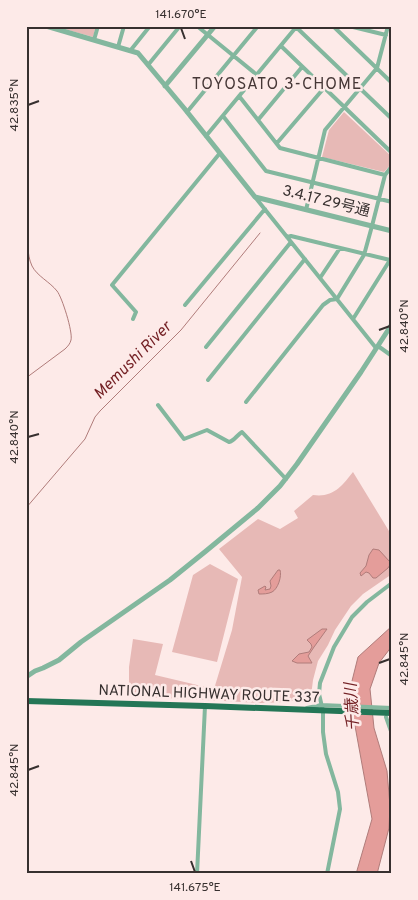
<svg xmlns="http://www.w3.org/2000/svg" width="418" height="900" viewBox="0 0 418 900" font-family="Overpass,'Noto Sans JP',sans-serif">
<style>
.green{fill:#e7b9b6}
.water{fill:#e49d9a;stroke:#b07c7a}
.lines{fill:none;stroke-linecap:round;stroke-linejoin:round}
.stream{stroke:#b07c7a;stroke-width:1}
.minor{stroke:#83b79e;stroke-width:4}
.tertiary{stroke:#83b79e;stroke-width:5}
.trunk{stroke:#247656;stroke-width:6}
.ticks{fill:none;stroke:#37302f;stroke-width:2}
.labels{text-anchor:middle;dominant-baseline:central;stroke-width:5;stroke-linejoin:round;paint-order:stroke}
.street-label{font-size:15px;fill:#37302f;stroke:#fdeae8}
.neighbourhood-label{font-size:16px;letter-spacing:1px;fill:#463736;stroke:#fdeae8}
.water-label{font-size:16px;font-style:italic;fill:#742125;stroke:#fdeae8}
.neatline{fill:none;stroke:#37302f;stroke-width:2}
.ticks-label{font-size:12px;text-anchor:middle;fill:#37302f}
</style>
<rect width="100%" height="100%" fill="#fdeae8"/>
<path class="green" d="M54 26H96L93 37Z
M344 112 392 157V163L384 172 322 157 329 130Z
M353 472 392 536V574L363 594 351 606 335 630 328 645 318 661 313 680 311 696 288 702 260 703 129 696V667L133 639 163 644 155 675 214 689 232 630 242 577 219 549 258 519 280 529 298 518 294 511 313 495C333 498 342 486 353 472Z
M210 564 238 579 217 662 172 652 193 575Z"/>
<path class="water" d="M373 549 379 550 390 562V565L388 568 376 578H373L369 573 366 572 361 576 360 573 366 566 369 555Z
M278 570H280C282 576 278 589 272 592 268 594 263 594 259 594L258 590 265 586 266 587 265 590 270 589 271 586 270 581Z
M392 626V646L379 663 370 689 374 728 387 771 390 806 389 828 377 874H356L372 819 349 693 358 657Z
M322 629H327L314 647 308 656 312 663H297L292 661 299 654 309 652 312 647 311 644 307 640Z"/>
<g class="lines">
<path class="stream" d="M26 227C29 240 26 253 32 266 37 276 50 282 57 291 62 297 73 332 71 340 70 344 68 346 65 349L26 378
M26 508 85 439 95 417 100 411 181 330 260 233"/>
<path class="minor" d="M197 26 257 75
M333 26 392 83
M349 26 386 35
M296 27 392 119
M94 40 98 26
M281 46 392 153
M118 47 124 26
M130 51 150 26
M148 65 180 26
M239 96 280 148 385 175
M187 112 258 26
M223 116 266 171 392 202
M258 120 302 67
M206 136 297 26
M277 143 324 88
M255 197 376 348
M306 210 325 130 377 68 388 26
M287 237 291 236 390 260 353 319
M320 278 340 248
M185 305 265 209
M133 319 136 312 112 285 220 153
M378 346 392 356
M206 347 291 242
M208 380 305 259
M246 402 323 305 330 300 337 299 364 255 372 226 385 175 392 166
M158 405 184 439 207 430 229 442C234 441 237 435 242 432L286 479
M307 708 321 705 392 708
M386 717 392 734
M197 874 205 706
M327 874 340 809 338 792 326 754 323 732V711L319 694 320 683 334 647 352 617 367 602 392 583"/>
<path class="tertiary" d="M46 26 138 53 184 108 255 197 392 231
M165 86 215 26
M26 677 35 671 43 668 59 660 81 642 170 580 206 551 258 508 280 486 297 464 361 372 392 324"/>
<path class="trunk" d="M26 701 205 706 392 713"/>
</g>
<path class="ticks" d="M181 28 185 39M28 105 39 101M379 330 390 326M28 437 39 434M379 663 390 659M28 770 39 766M191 861 195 872"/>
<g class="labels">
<g class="street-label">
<text transform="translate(326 202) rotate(14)">3.4.17 29号通</text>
<text transform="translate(209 695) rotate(2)">NATIONAL HIGHWAY ROUTE 337</text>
</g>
<g class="neighbourhood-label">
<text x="277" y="85">TOYOSATO 3-CHOME</text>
</g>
<g class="water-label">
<text transform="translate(133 361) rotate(-45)">Memushi River</text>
<text transform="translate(353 707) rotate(-93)">千歳川</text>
</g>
</g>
<rect width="418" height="900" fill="none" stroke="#fdeae8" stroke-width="55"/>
<rect x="28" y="28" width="362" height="844" class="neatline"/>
<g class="ticks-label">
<text x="181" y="18">141.670°E</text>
<text transform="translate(14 105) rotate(-90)" y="4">42.835°N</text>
<text transform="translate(404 326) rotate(-90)" y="4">42.840°N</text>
<text transform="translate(14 437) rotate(-90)" y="4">42.840°N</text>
<text transform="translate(404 659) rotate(-90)" y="4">42.845°N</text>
<text transform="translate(14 770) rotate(-90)" y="4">42.845°N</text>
<text x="195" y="891">141.675°E</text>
</g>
</svg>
